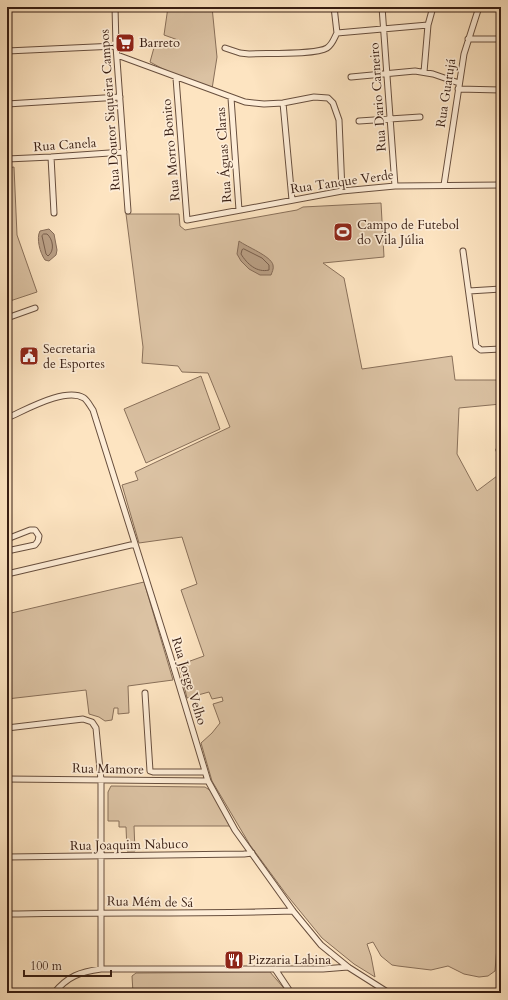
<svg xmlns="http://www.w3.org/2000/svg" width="508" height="1000" viewBox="0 0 508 1000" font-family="Cardo,serif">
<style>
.green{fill:#dbc2a3;stroke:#89705a}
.water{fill:#baa086;stroke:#866c58}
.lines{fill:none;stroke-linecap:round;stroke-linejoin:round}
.shore{stroke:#785e4c;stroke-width:1}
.street-casing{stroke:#684f3e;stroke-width:7}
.street{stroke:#feedd7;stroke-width:5}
.labels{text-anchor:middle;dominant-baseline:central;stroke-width:3.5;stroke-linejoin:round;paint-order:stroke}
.poi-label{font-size:13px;fill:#371d12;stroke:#feedd7;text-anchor:start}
.street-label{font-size:13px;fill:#371d12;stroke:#feedd7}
</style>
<rect width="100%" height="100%" fill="#fde4c1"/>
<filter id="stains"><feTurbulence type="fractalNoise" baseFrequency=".005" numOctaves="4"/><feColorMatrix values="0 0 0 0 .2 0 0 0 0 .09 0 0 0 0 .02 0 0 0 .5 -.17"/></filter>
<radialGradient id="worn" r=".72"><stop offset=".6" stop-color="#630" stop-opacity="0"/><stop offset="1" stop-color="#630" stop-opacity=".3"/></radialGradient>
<path class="green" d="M168 7H212L217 57 212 89 178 77 150 62 155 44 172 48 178 40 164 35Z
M14 167 17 235 37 292 7 302V168Z
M381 203 384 257 323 263 344 278 362 369 452 356 455 380H501V404L459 408 457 454 477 491 501 473V934H498L495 971 488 976 479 977 464 974 448 966 431 970 398 966 392 965 381 956 373 942 367 944 371 956 375 977 354 964 322 938 286 894 250 845 212 781 201 743 212 733 220 723 213 704 223 701 222 697 212 699 209 692 187 698 179 665 204 656 181 590 197 584 182 537 139 543 122 485 138 480 135 472 230 427 208 373 182 372 178 366 142 363 143 347 126 214H179L180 226 185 230 297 210 303 207Z
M201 376 220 429 146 463 124 409Z
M144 582 173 680 128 686 129 713 118 714V708H114L112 720 105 721 99 717 89 714 86 690 7 699V614Z
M111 786 205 787 211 791 230 826H134L135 851H127L126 827H119V821H108V792Z
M270 972 288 993H133L132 976 136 973Z"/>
<path class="water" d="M49 229 54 234 57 250 56 255 49 261 45 260C40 253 36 238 40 231Z
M239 241C247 247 271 256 273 265 274 269 272 272 271 275H260L249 269 241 261 237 254Z"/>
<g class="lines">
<path class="shore" d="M44 234H47C53 239 55 251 48 256L46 254 42 236Z
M244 249 262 258 269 265V270C257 273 247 264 241 254L242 250Z"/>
<defs>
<path id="street" d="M115 7 116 46 128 211
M334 7 337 33
M382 7 395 186
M337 33 428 25
M468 39H501
M225 48 240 53 249 54C264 53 316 55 327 48 333 44 334 38 337 33
M7 51 116 46
M117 55 245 102 264 104 283 103 314 97 328 98 333 103 339 120 342 191
M424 72 428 25 433 7
M351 77 415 71 433 74 459 83
M176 78 187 220 342 191 395 186 501 185
M458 89 501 90
M231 98 239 210
M283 103 292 200
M7 104 120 97
M359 121 420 117
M51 157 54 213
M7 159 51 157 124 152
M444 185 464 54 479 7
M463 251 476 346 481 350 501 349
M469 291 501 289
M7 318 35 308
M7 418C26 410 65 387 84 398 88 401 90 406 93 410L170 655 208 781 235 830 293 911 321 945 348 967 389 993
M499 450 501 456
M7 539 30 530H35L39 536 38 541 35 545 7 551
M7 574 135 544
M145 693 150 771 153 772H205
M7 728 83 719 92 722 96 728 101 780V969
M7 779 208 781
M7 857 244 854 252 853
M7 914C102 912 198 914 293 911
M275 969 291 993
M54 993C68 976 80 972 101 969H323L348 967"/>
</defs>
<use href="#street" class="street-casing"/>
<use href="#street" class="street"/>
</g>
<defs>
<symbol id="supermarket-square" viewBox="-11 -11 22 22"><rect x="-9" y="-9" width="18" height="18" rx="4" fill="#8f2418" stroke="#feedd7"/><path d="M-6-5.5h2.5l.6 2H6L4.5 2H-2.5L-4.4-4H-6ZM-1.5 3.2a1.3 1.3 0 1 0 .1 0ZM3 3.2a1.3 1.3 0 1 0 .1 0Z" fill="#fff"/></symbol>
<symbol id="stadium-square" viewBox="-11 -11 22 22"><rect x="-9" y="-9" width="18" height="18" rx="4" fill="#8f2418" stroke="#feedd7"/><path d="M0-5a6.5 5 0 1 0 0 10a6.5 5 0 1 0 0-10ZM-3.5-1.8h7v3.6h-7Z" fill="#fff"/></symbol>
<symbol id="civic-square" viewBox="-11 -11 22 22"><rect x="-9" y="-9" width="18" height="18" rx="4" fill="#8f2418" stroke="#feedd7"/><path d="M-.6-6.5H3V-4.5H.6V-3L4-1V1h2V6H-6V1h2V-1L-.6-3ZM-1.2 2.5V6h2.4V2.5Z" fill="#fff"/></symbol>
<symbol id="restaurant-square" viewBox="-11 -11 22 22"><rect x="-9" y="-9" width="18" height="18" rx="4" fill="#8f2418" stroke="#feedd7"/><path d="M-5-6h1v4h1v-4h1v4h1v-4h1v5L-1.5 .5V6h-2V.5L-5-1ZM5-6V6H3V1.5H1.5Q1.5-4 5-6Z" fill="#fff"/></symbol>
</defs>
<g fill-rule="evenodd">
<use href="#supermarket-square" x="114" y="32" width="22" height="22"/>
<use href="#stadium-square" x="332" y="221" width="22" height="22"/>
<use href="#civic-square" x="18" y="345" width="22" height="22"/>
<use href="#restaurant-square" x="223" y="949" width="22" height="22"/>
</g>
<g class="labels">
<g class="poi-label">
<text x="139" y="43">Barreto</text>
<text x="357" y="225">Campo de Futebol<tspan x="357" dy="15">do Vila Júlia</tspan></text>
<text x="43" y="349">Secretaria<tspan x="43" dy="15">de Esportes</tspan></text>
<text x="248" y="960">Pizzaria Labina</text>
</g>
<g class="street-label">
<text transform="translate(446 93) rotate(-81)">Rua Guarujá</text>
<text transform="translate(378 97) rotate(-94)">Rua Dario Carneiro</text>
<text transform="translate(110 110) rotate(-94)">Rua Doutor Siqueira Campos</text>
<text transform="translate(65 145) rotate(-4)">Rua Canela</text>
<text transform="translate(171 150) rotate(-95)">Rua Morro Bonito</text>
<text transform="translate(224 155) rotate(-94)">Rua Águas Claras</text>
<text transform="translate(342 182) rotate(-8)">Rua Tanque Verde</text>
<text transform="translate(189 681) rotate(73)">Rua Jorge Velho</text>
<text transform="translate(108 769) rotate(1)">Rua Mamore</text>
<text transform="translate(129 845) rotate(-1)">Rua Joaquim Nabuco</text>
<text transform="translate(150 902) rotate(1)">Rua Mém de Sá</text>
</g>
</g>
<rect width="508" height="1000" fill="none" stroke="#fde4c1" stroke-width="24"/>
<rect x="8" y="8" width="492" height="984" fill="none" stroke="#371d12" stroke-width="2"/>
<rect x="12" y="12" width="484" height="976" fill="none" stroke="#371d12"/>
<path d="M24 970v6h87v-6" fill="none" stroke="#371d12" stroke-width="2"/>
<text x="30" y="970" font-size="12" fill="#371d12" stroke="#feedd7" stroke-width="3" paint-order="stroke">100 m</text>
<rect width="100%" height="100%" filter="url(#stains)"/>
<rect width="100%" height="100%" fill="url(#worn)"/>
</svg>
